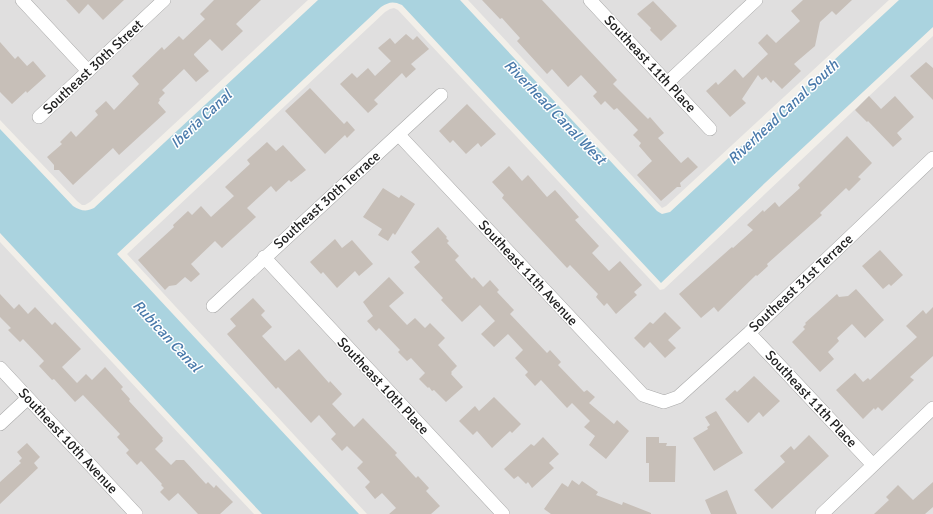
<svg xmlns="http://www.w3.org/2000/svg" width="933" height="514" viewBox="0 0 933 514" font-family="Signika,sans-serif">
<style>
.residential{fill:#e0dfdf}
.water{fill:#aad3df}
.building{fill:#c7bfb8}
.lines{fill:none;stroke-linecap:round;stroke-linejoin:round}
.minor-casing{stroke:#a9a9a9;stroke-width:14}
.minor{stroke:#fff;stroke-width:13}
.labels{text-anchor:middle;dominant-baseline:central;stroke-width:3;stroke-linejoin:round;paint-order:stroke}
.street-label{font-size:14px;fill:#222;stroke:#fff}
.water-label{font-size:15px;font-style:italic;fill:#4a7aab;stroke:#fff}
</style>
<rect width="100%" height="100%" fill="#f2efe9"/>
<path class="residential" d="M0 0H308L90 202 85 205H82L77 201 0 120Z
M468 0H889L666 206 662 208Z
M394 8 398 10 660 290 664 289 933 36V514H367L127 254 385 12 390 9Z
M0 242 254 514H0Z"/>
<path class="water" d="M318 0H460L657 211 662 214 670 212 899 0H933V27L766 182 661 283 402 5C393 1 389 2 381 7L117 254 359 514H262L0 233V129L73 206C81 211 86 212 94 208Z"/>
<path class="building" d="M66 0H124L103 20 88 4 79 14Z
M214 0H261L236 24 243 31 222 51 210 39 194 54V55L209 71 196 82 184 69 162 90 165 93 159 99 160 100 158 103 166 112 119 155 113 148 73 185 59 170H54V165L47 157 62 144 60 142 71 131 76 137 98 115 95 111 106 101 114 110 139 84 132 76 162 47 164 50 179 36 183 40 205 19 200 14Z
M482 0H542L617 80 613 84 648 119 650 117 664 133 658 138 681 163 688 157 698 167 680 183 681 187H677L661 201 637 175 652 161 639 146 641 143 633 135 638 130 617 108 614 110 605 101 601 105 593 96 597 92 581 75 568 87 552 69 547 74 517 41 520 38 502 18 500 19Z
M803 0H852L836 15 832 11 820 22 815 46 794 64 801 71 782 89 773 80 771 83 766 77 762 80 758 75 742 99 746 103 730 117 706 91 716 82 718 85 735 69 743 78 768 54 758 43 767 34 776 43 800 21 791 11Z
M653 1 677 26 661 41 650 30 651 28 637 14Z
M406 34 413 40 417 36 429 49 411 64 416 69 406 78 402 73 374 100 378 104 368 113 340 84 352 73 357 78 368 68 375 76 391 61 378 48 390 38 395 44Z
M0 42 15 59 18 56 27 66 33 61 46 76 27 93 26 91 12 104 0 92Z
M926 62 933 68V100L910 76Z
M310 88 344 124 347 121 355 130 347 138 345 135 325 154 285 111Z
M869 96 881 109 895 96 914 117 897 133 902 139 893 147 868 121 867 122 855 110Z
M467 104 496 134 481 147 478 143 466 154 453 140 450 143 439 131Z
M847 136 872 163 858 177 861 179 849 191 846 188 820 213 822 215 767 264 768 266 757 276 756 275 718 312 714 307 701 318 679 294 732 247 733 248 753 230 747 225 763 210 764 212 775 202 779 207 800 188 798 185Z
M267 142 276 151 283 145 306 170 291 182 289 180 276 192 271 186 247 208 256 217 222 248 215 241 191 264 200 274 191 282 185 277 176 285 169 286 165 290 138 260 174 227 173 225 188 211 192 215 201 206 211 217 234 196 225 187 250 164 247 160Z
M509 166 522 181 528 175 547 197 555 190 579 217 575 220 599 246 592 253 609 271 620 261 642 285 634 292 637 295 616 314 607 303 604 306 596 297 598 294 570 265 567 268 502 198 504 195 492 182Z
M383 188 399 198 401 195 415 204 395 235 393 233 388 241 378 235 382 229 363 217Z
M438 227 447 237 446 238 449 241 447 243 459 256 455 260 472 279 474 277 483 287 490 280 499 290 497 292 514 310 510 314 547 353 550 350 561 362 558 365 584 392 587 390 595 397 589 403 614 424 617 420 629 431 606 459 589 445 595 436 584 427 590 421 572 403 567 408 541 380 535 386 525 375 528 372 515 358 523 350 508 334 494 347 481 334 495 321 480 305 462 322 441 300 443 298 414 267 420 262 411 252Z
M335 239 342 248 352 240 373 264 359 276 355 271 337 288 323 272 321 274 310 262Z
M880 250 903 275 891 286 889 284 883 289 862 266Z
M389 277 404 293 389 306 407 325 415 318 425 328 430 323 445 338 438 345 457 366 451 372 452 373 451 374 463 387 446 402 434 390 432 391 429 387 428 388 419 379 425 373 411 358 407 361 398 352 400 350 379 328 376 331 367 321 373 316 363 302Z
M856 289 884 320 865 338 852 324 837 338 839 341 828 352 834 359 820 372 792 342 805 329 803 327 806 324 805 323 837 294 839 297 848 296Z
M0 294 14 309 19 304 28 314 35 307 52 325 55 322 81 349 62 367 77 383 86 374 92 380 105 367 123 387 121 389 130 399 129 401 163 438 162 439 163 441 155 449 171 465 176 460H184L206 484 208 482 214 488 216 485 233 502 220 514H198L178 493 169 501 160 492 164 488 161 485 162 484 141 461 137 465 126 453 129 450 117 437 120 434 83 395 75 402 54 379 52 380 39 366 44 361 23 339 20 342 8 330 11 328 0 317Z
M253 298 265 311 261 315 272 327 262 336 285 361 299 349 329 383 330 381 342 394 332 404 354 427 363 418 397 453 395 455 416 478 418 476 429 488 426 491 440 506 431 514H389L396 508 382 493 375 499 365 487 370 482 357 468 363 462 347 446 342 451 331 439 336 434 319 415 311 423 278 387 276 389 227 334 236 326 230 319Z
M933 307V356L910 377 914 380 882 411 878 407 875 410 874 408 863 419 836 390 855 373 863 382 868 378 870 380 917 337 906 326 923 310 926 314Z
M665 312 681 328 668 340 676 348 665 358 650 342 644 348 634 338 650 322 653 324Z
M754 376 780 401 763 417 759 412 748 423 725 399 735 390 737 392Z
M494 397 521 424 512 433 510 431 492 448 477 431 473 435 459 421 475 406 479 411Z
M716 411 743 453 714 471 693 438 708 429 707 427 710 425 705 417Z
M809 435 829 456 772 509 754 490 785 462 780 456 791 446 794 450Z
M543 437 559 454 549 463 554 468 532 488 528 482 526 484 518 476 514 479 504 469 531 444 534 446Z
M646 437H659V443H667L666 446H676L675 482H649V463H646Z
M27 443 40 457 34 463 38 468 0 504V482L21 463 19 461 22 458 17 452Z
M572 480 579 485 582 481 598 492 596 495 622 505 623 502 651 513V514H551L544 509 562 483 568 487Z
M933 482V507L925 514H874L889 500 886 497 898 485 913 500Z
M727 490 737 514H711L705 500Z"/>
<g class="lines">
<defs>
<path id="minor" d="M22 0 88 71
M590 0 710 129
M667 83 756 0
M39 117 164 0
M399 135 643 395 664 402 678 397 749 333 933 158
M264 257 503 514
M213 306 441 95
M749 333 873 465
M0 368 136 514
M0 424 28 398
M822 514 933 408"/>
</defs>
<use href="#minor" class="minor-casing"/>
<use href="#minor" class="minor"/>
</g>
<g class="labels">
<g class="street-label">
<text transform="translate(650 64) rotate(47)">Southeast 11th Place</text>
<text transform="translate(93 67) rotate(-43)">Southeast 30th Street</text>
<text transform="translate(327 200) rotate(-42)">Southeast 30th Terrace</text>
<text transform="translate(528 273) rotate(47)">Southeast 11th Avenue</text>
<text transform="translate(801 283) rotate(-43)">Southeast 31st Terrace</text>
<text transform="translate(383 386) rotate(47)">Southeast 10th Place</text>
<text transform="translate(811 399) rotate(47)">Southeast 11th Place</text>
<text transform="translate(68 441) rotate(47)">Southeast 10th Avenue</text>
</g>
<g class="water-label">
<text transform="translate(555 112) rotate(46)">Riverhead Canal West</text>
<text transform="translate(783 112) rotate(-43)">Riverhead Canal South</text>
<text transform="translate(201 119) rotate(-43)">Iberia Canal</text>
<text transform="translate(167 336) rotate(47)">Rubican Canal</text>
</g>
</g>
</svg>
